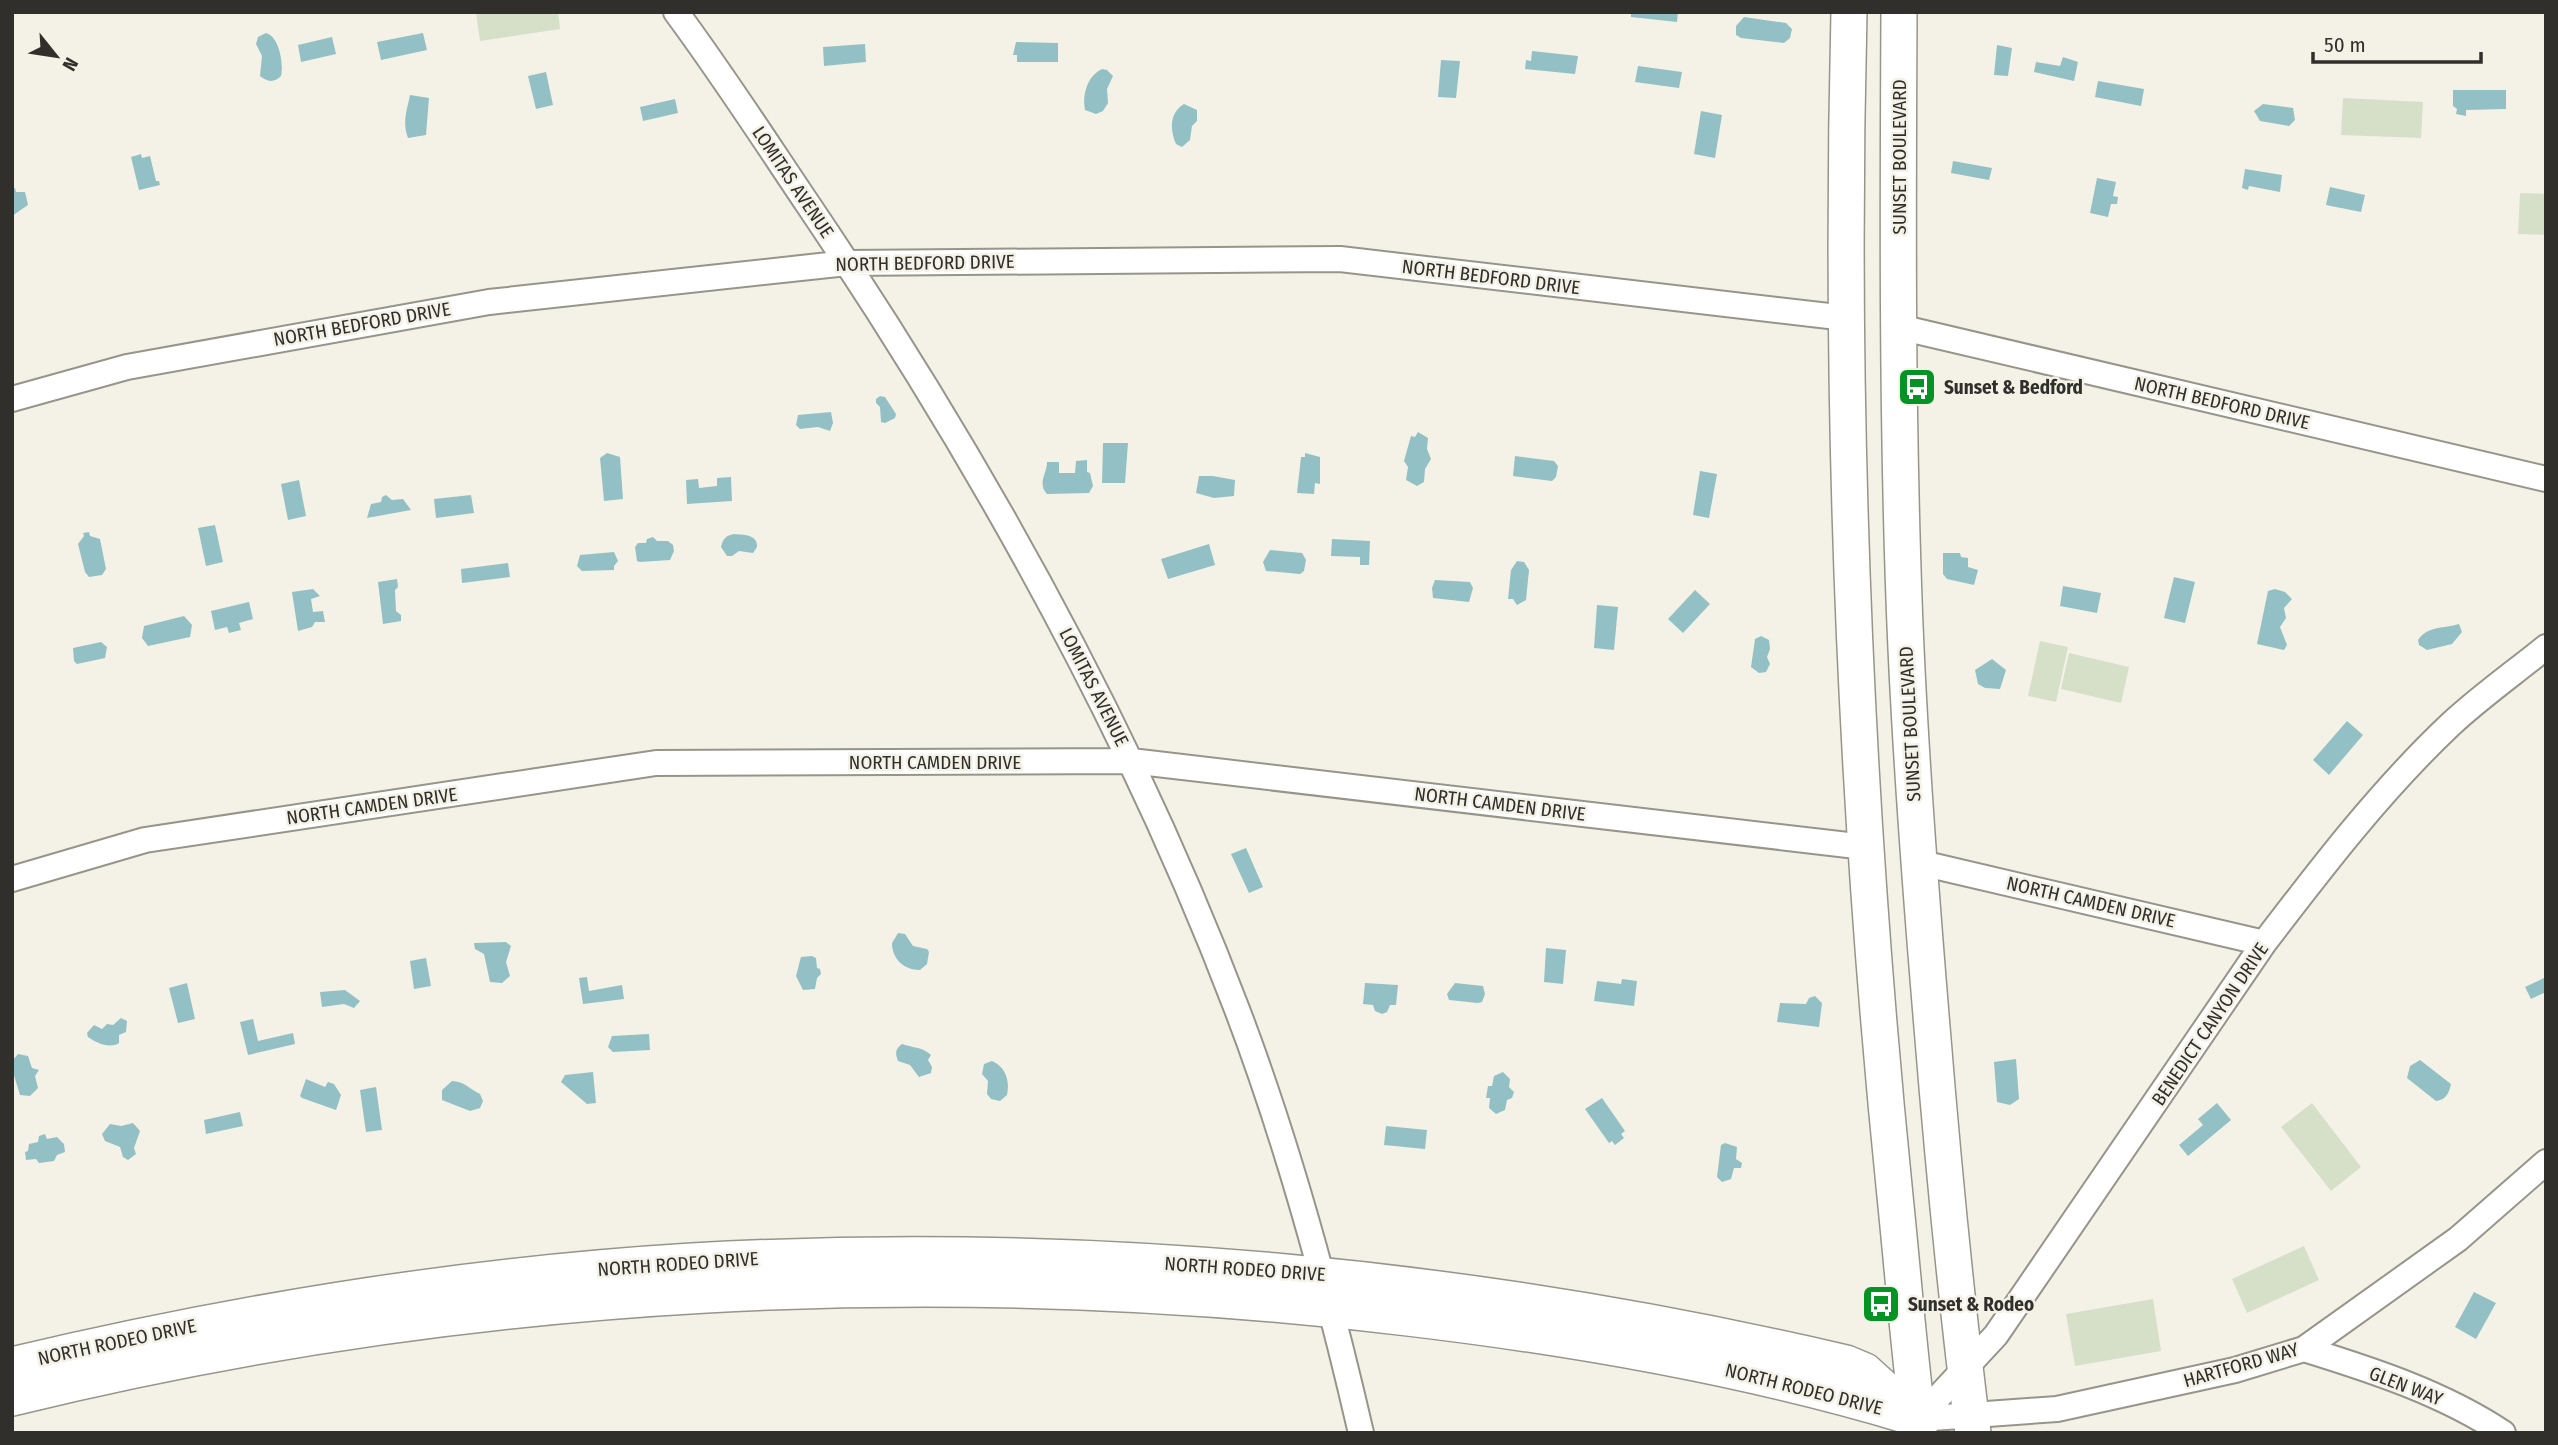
<svg xmlns="http://www.w3.org/2000/svg" width="2558" height="1445" viewBox="0 0 2558 1445" font-family="'Fira Sans Condensed',sans-serif">
<style>
.green{fill:#d6e0c8}
.water{fill:#93c0c5}
.lines{fill:none;stroke-linecap:round;stroke-linejoin:round}
.street-casing{stroke:#97958a;stroke-width:28}
.secondary-casing{stroke:#97958a;stroke-width:38}
.street{stroke:#fff;stroke-width:24}
.secondary{stroke:#fff;stroke-width:35}
.labels{text-anchor:middle;dominant-baseline:central;stroke-width:5;stroke-linejoin:round;paint-order:stroke}
.street-label{font-size:19px;fill:#302f2b;stroke:#f4f2e6}
.poi-label{font-size:19px;font-weight:bold;fill:#302f2b;stroke:#f4f2e6;text-anchor:start}
</style>
<rect width="100%" height="100%" fill="#f4f2e6"/>
<path class="green" d="M476 12H558L560 29 480 41Z
M2343 98 2423 102 2421 138 2341 135Z
M2520 193 2546 194V235L2518 234Z
M2040 641 2068 647 2056 702 2028 696Z
M2069 653 2129 667 2121 703 2061 689Z
M2312 1103 2361 1167 2331 1191 2281 1127Z
M2304 1246 2319 1280 2247 1313 2232 1279Z
M2153 1299 2161 1351 2075 1366 2066 1314Z"/>
<path class="water" d="M1631 12H1678L1677 22 1631 17Z
M1744 17 1786 23 1792 29 1790 38 1784 43 1741 38 1736 35V26Z
M266 33C279 36 284 64 281 76 274 83 267 82 260 76L262 56 256 44 258 37Z
M423 33 427 50 381 60 377 42Z
M332 37 336 54 301 62 298 45Z
M1016 42 1058 43V62H1017V55H1013Z
M865 44 866 62 824 66 823 47Z
M1997 45 2012 48 2008 76 1994 75Z
M1532 51 1578 56 1575 74 1525 69 1526 60 1531 61Z
M2063 57 2078 62 2074 81 2034 72 2036 62 2060 66Z
M1441 60 1460 61 1456 98 1438 97Z
M1638 66 1682 72 1679 88 1635 82Z
M1102 69 1107 70 1113 76 1107 89 1108 103 1103 111 1096 114 1085 110C1082 95 1087 76 1102 69Z
M546 72 553 105 536 109 528 76Z
M2098 81 2144 89 2141 106 2095 97Z
M2453 90H2506V109L2466 110V116L2456 114 2457 109 2453 106Z
M410 95 429 98 426 135 408 138C402 122 407 110 410 95Z
M675 99 678 113 643 121 640 107Z
M1184 104 1197 110V121L1192 126 1190 140 1182 147 1176 144C1170 130 1169 113 1184 104Z
M2263 104 2293 108 2295 120 2289 126 2260 121 2254 111Z
M1701 111 1722 115 1715 158 1694 154Z
M141 154 142 158 150 156 156 181H159L160 185 139 190 131 157Z
M1953 161 1992 168 1989 180 1951 173Z
M2245 169 2282 175 2280 192 2249 186 2248 190 2242 188Z
M2097 178 2116 182 2113 196 2118 197 2117 204H2111L2108 217 2090 213Z
M2330 187 2365 195 2361 212 2326 205Z
M12 188H15L16 192H25L28 205 12 216Z
M880 396 885 397 896 414 895 418 885 423 881 422 880 407 876 403V399Z
M831 412 833 423 830 431 818 427 800 429 796 425 798 415Z
M1418 432 1428 438 1427 449 1431 459 1425 469 1424 482 1417 486 1406 480 1408 467 1404 461 1411 436 1415 437Z
M1103 443H1128L1125 483H1102Z
M607 453 620 457 623 499 604 501 600 458Z
M1305 453 1320 457V484L1315 483 1314 494 1297 493 1301 457H1305Z
M1515 456 1554 461 1558 466 1556 477 1552 481 1513 476Z
M1087 460V472L1090 473 1093 486 1089 493 1047 494C1037 483 1047 474 1047 462H1059V473H1075L1076 461Z
M1700 471 1717 474 1709 518 1693 515Z
M1199 476H1213L1235 480 1234 496 1214 498 1196 493Z
M731 477 732 501 687 504 686 480 698 479 699 488 717 486V478Z
M299 480 306 516 288 520 281 484Z
M386 495 392 500 403 499 411 510 367 518 371 504 381 502 382 497Z
M471 495 474 513 436 518 434 499Z
M215 525 223 562 206 566 198 528Z
M89 532 90 536 100 539 106 569 102 575 89 577 85 572 78 544 84 536 83 533Z
M734 534C743 535 758 534 757 547L753 553 739 551 732 556H727L721 547C723 538 726 536 734 534Z
M653 537 657 541H668L673 545 674 551 670 560 640 562 637 561 635 547 638 543H646L647 539Z
M1332 539 1370 541 1369 565H1360V557L1331 556Z
M1209 544 1215 565 1168 579 1161 559Z
M1270 550 1302 553 1306 560 1304 571 1300 574 1266 571 1263 562Z
M614 552 618 561 614 566V570L582 571 577 566 580 555Z
M1943 553H1960L1961 557 1968 558V567L1978 570 1974 585 1947 579 1943 574Z
M1517 561 1524 562 1529 570 1526 600 1517 605 1513 599H1508L1511 570Z
M508 563 510 577 462 583 461 569Z
M2174 577 2195 582 2185 623 2164 618Z
M397 579 398 587 395 590 396 611 401 615V621L383 624 378 582Z
M1435 580 1470 582 1473 588 1469 602 1433 598 1432 588Z
M2063 586 2101 593 2097 613 2060 606Z
M313 589 320 596 311 599 313 612 323 611 325 622H315L312 627 298 631 292 592Z
M2275 589 2285 592 2292 599 2284 608 2286 618 2280 627 2287 645 2284 650 2257 644 2268 591Z
M1695 590 1710 604 1683 633 1668 619Z
M249 602 253 619 239 623 241 630 229 633 227 627 215 630 211 611Z
M1597 605 1618 607 1614 650 1594 648Z
M184 616 192 625 190 637 148 646 142 638 144 626Z
M2459 624 2462 632 2452 644 2427 650 2419 645 2418 640C2428 625 2444 629 2459 624Z
M1761 636 1769 640 1770 649 1767 657 1770 664 1766 672 1759 673 1751 667 1755 639Z
M101 642 107 647 105 658 77 664 74 661 73 648Z
M1992 659 2006 670 2000 689 1985 688 1978 684 1975 670Z
M2347 721 2363 735 2329 775 2313 760Z
M1246 848 1263 887 1249 893 1231 854Z
M898 933 905 934 913 946 927 949 929 952 927 964 920 970C904 970 892 959 892 943Z
M506 942 511 946 506 962 510 976 502 983 490 982 484 954 475 949 474 943Z
M1546 948 1566 950 1563 984 1544 982Z
M812 956 816 958 817 968 820 969 821 974 817 978 815 989 803 990 796 976C798 970 799 963 801 957Z
M426 958 431 986 414 989 410 961Z
M587 977 589 991 622 985 624 999 583 1004 579 978Z
M2546 977V992L2531 999 2525 987Z
M1622 979 1637 981 1634 1006 1594 1001 1597 981 1621 984Z
M187 983 195 1019 178 1023 169 988Z
M1365 983 1398 985 1396 1005H1390L1387 1012 1382 1014 1375 1011 1373 1005 1363 1004Z
M1455 983 1483 986 1485 994 1482 1002 1478 1003 1449 1000 1447 994Z
M345 990 360 1001 354 1008 344 1004 322 1007 320 992Z
M1815 996 1822 1003 1819 1027 1777 1022 1780 1003 1806 1004 1809 998Z
M121 1018 127 1021 126 1032 119 1035V1043C110 1049 96 1043 88 1037L87 1033 94 1025 102 1029 107 1024 113 1025Z
M253 1019 258 1041 293 1033 295 1044 248 1055 240 1022Z
M649 1034 650 1050 613 1052 608 1047 612 1036Z
M902 1044C913 1048 923 1047 931 1055L928 1060 932 1067 931 1073 919 1077 910 1065 898 1061C895 1053 895 1049 902 1044Z
M18 1054 28 1056 32 1068 39 1070 35 1076 38 1088 30 1096 20 1095 12 1069V1061Z
M2016 1059 2019 1099 2010 1105 1997 1102 1994 1062Z
M2420 1060 2451 1084C2449 1093 2446 1100 2436 1101L2407 1078 2410 1066Z
M992 1061C1006 1067 1010 1081 1007 1095L1000 1101 991 1099 987 1094 988 1081 982 1074 984 1064Z
M593 1072 596 1103 587 1104 561 1082 565 1075Z
M1503 1072 1510 1079 1509 1087 1514 1092 1512 1098 1507 1100 1505 1110 1496 1114 1489 1108 1490 1098H1486L1488 1086H1492L1494 1076Z
M306 1079 325 1087 328 1082 334 1084 341 1095 336 1110 302 1098 300 1096Z
M452 1081C464 1081 471 1090 480 1094L483 1101 480 1108 470 1111 442 1100V1090Z
M376 1087 382 1130 366 1132 360 1090Z
M1602 1098 1625 1131 1621 1134 1624 1138 1615 1145 1612 1141 1609 1143 1585 1109Z
M2217 1103 2231 1120 2188 1156 2179 1145 2203 1125 2198 1119Z
M240 1112 243 1126 206 1134 204 1120Z
M133 1123 140 1131 134 1148 136 1154 128 1160 123 1157 120 1147 105 1141 102 1134 110 1124 121 1126Z
M1386 1126 1427 1130 1425 1149 1384 1145Z
M45 1134 47 1139 57 1137 64 1144 65 1152 57 1155 54 1161 39 1163 36 1159 26 1160 25 1152 28 1151 29 1144 38 1142 39 1136Z
M1725 1143 1737 1147 1736 1159 1742 1163 1741 1168H1734L1731 1179 1722 1182 1717 1177 1721 1145Z
M2474 1292 2496 1303 2476 1339 2455 1327Z"/>
<g class="lines">
<defs>
<path id="street" d="M676 12C722 74 764 139 807 203 978 456 1129 725 1238 1012 1290 1149 1328 1290 1361 1433
M1899 327 2546 479
M12 399 127 367 489 302 847 263 1340 259 1846 318
M1917 862 2264 943
M12 879 145 840 656 763 1131 761 1865 847
M2304 1349C2372 1370 2443 1393 2503 1433
M1918 1419 2057 1409 2235 1370 2304 1349 2458 1239 2546 1162
M1914 1429 1918 1419 1996 1335 2264 943C2322 867 2381 790 2451 724 2480 697 2514 673 2546 647"/>
<path id="secondary" d="M1849 12C1839 407 1855 803 1895 1196 1903 1274 1909 1352 1919 1430
M1899 12C1898 208 1897 403 1904 599 1909 742 1920 884 1932 1027 1943 1163 1956 1298 1973 1433
M12 1365C235 1312 463 1275 692 1261 1078 1239 1470 1275 1846 1363L1865 1371 1918 1419
M12 1398C468 1286 942 1262 1408 1318 1577 1338 1745 1367 1908 1416"/>
</defs>
<use href="#street" class="street-casing"/>
<use href="#secondary" class="secondary-casing"/>
<use href="#street" class="street"/>
<use href="#secondary" class="secondary"/>
</g>
<defs>
<symbol id="bus-square" viewBox="-11 -11 22 22"><rect x="-9" y="-9" width="18" height="18" rx="4" fill="#069326" stroke="#f4f2e6"/><path d="M-5-6H5V4H4V6H2V4H-2V6H-4V4H-5ZM-3.5-4V0h7V-4ZM-3.5 1.2v1.5H-2V1.2ZM2 1.2v1.5H3.5V1.2Z" fill="#fff"/></symbol>
</defs>
<g fill-rule="evenodd">
<use href="#bus-square" x="1895" y="365" width="44" height="44"/>
<use href="#bus-square" x="1859" y="1282" width="44" height="44"/>
</g>
<g class="labels">
<g class="street-label">
<text transform="translate(1899 157) rotate(-90)">SUNSET BOULEVARD</text>
<text transform="translate(793 182) rotate(56)">LOMITAS AVENUE</text>
<text transform="translate(925 263) rotate(-1)">NORTH BEDFORD DRIVE</text>
<text transform="translate(1491 277) rotate(7)">NORTH BEDFORD DRIVE</text>
<text transform="translate(362 324) rotate(-10)">NORTH BEDFORD DRIVE</text>
<text transform="translate(2222 403) rotate(13)">NORTH BEDFORD DRIVE</text>
<text transform="translate(1094 687) rotate(63)">LOMITAS AVENUE</text>
<text transform="translate(1910 724) rotate(-93)">SUNSET BOULEVARD</text>
<text x="935" y="762">NORTH CAMDEN DRIVE</text>
<text transform="translate(1500 804) rotate(7)">NORTH CAMDEN DRIVE</text>
<text transform="translate(372 806) rotate(-8)">NORTH CAMDEN DRIVE</text>
<text transform="translate(2091 902) rotate(13)">NORTH CAMDEN DRIVE</text>
<text transform="translate(2210 1024) rotate(-56)">BENEDICT CANYON DRIVE</text>
<text transform="translate(678 1264) rotate(-4)">NORTH RODEO DRIVE</text>
<text transform="translate(1245 1269) rotate(4)">NORTH RODEO DRIVE</text>
<text transform="translate(117 1342) rotate(-12)">NORTH RODEO DRIVE</text>
<text transform="translate(2241 1365) rotate(-16)">HARTFORD WAY</text>
<text transform="translate(2406 1386) rotate(21)">GLEN WAY</text>
<text transform="translate(1804 1389) rotate(14)">NORTH RODEO DRIVE</text>
</g>
<g class="poi-label">
<text x="1944" y="387">Sunset &amp; Bedford</text>
<text x="1908" y="1304">Sunset &amp; Rodeo</text>
</g>
</g>
<rect width="2558" height="1445" fill="none" stroke="#302f2b" stroke-width="28"/>
<g transform="translate(56 56) rotate(120)" stroke="#f4f2e6" stroke-width="5" paint-order="stroke">
<path d="M0-5L12 26L0 18L-12 26Z" fill="#302f2b"/>
<text y="-10" font-size="19" font-weight="bold" text-anchor="middle" fill="#302f2b">N</text>
</g>
<path d="M2313 52v10h168v-10" fill="none" stroke="#302f2b" stroke-width="3.5"/>
<text x="2324" y="52" font-size="21" fill="#302f2b" stroke="#f4f2e6" stroke-width="5" paint-order="stroke">50 m</text>
</svg>
